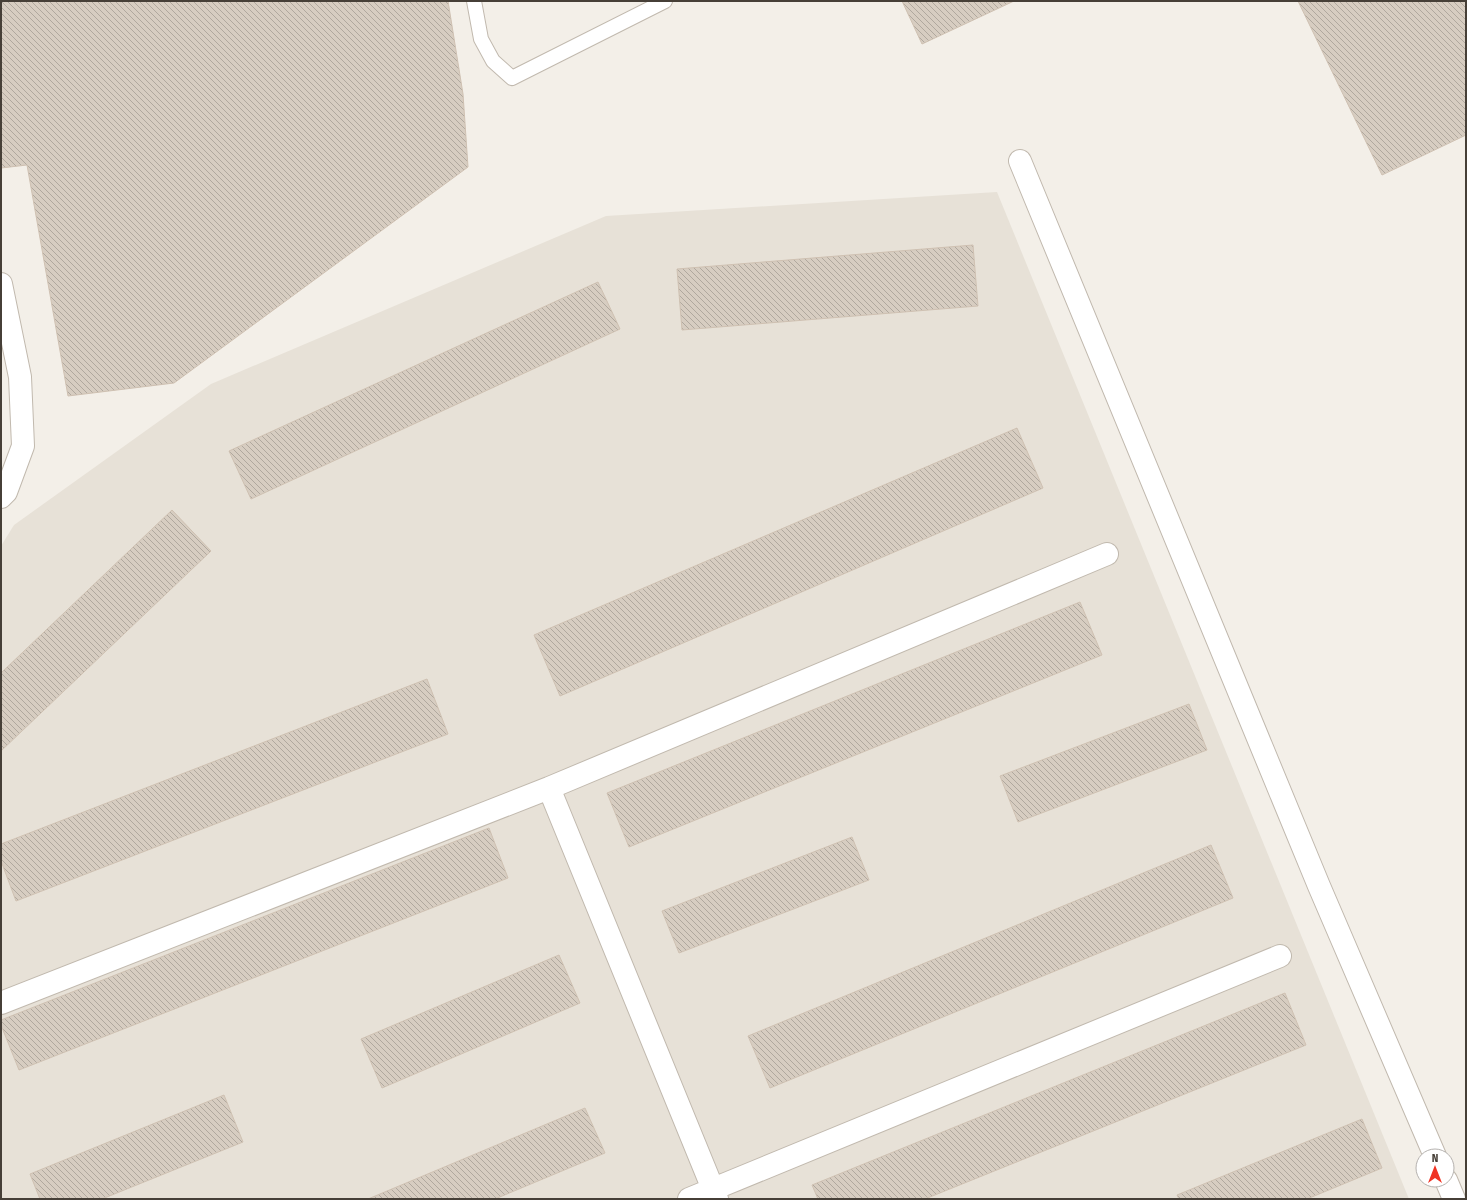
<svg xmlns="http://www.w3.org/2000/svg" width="1467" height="1200" viewBox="0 0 1467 1200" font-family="'Fira Sans Condensed',sans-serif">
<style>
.residential{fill:#e7e1d7}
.building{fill:url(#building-back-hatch);stroke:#cfc1b2}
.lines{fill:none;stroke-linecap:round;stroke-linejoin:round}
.service-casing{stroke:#c1b9ae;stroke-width:16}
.minor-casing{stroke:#c1b9ae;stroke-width:24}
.service{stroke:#fff;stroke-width:14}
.minor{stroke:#fff;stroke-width:22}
</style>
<defs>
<pattern id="building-back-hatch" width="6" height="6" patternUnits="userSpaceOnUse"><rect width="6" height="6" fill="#d7cdc1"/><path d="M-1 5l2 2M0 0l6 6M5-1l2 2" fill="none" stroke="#b0a89e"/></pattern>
</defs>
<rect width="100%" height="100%" fill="#f3efe8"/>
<path class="residential" d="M997 192 1409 1199H1V546L14 525 211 384 606 216Z"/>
<path class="building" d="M1 1H448L463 94 468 167 174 383 68 396 27 165 1 168Z
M902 1H1014L922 44Z
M1298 1H1466V135L1382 175Z
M973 245 978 306 682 330 677 269Z
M598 282 620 329 251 499 229 451Z
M1017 428 1043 488 560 696 534 635Z
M172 510 211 551 1 751V673Z
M1080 602 1102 655 629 847 607 793Z
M427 679 448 734 16 901 1 861V844Z
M1189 704 1207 750 1018 822 1000 776Z
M489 828 508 878 19 1070 1 1025V1020Z
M852 837 869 880 679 953 662 911Z
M1211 845 1233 898 770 1088 748 1036Z
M559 955 580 1003 382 1088 361 1039Z
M1285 993 1306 1045 925 1199H818L812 1185Z
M224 1095 243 1142 102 1199H40L30 1174Z
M585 1108 605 1153 495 1199H368Z
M1362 1119 1382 1168 1307 1199H1179L1177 1195Z"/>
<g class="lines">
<defs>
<path id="service" d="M474 1 481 39 493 61 512 78 665 1"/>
<path id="minor" d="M1020 161 1319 886 1435 1156
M1 284 20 377 23 446 6 492 1 497
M549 788 717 1199
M1 1003 549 788 1107 554
M1446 1180 1454 1199
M689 1199 1280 956"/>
</defs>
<use href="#service" class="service-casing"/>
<use href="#minor" class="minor-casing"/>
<use href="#service" class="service"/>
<use href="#minor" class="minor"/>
</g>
<rect width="1467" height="1200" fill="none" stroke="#463f37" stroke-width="4"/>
<g transform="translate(1435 1168)"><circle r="19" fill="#ffffff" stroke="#b5b2af"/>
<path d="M0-3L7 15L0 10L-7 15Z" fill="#f03323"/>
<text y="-6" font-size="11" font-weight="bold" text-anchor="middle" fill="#463f37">N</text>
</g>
</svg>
